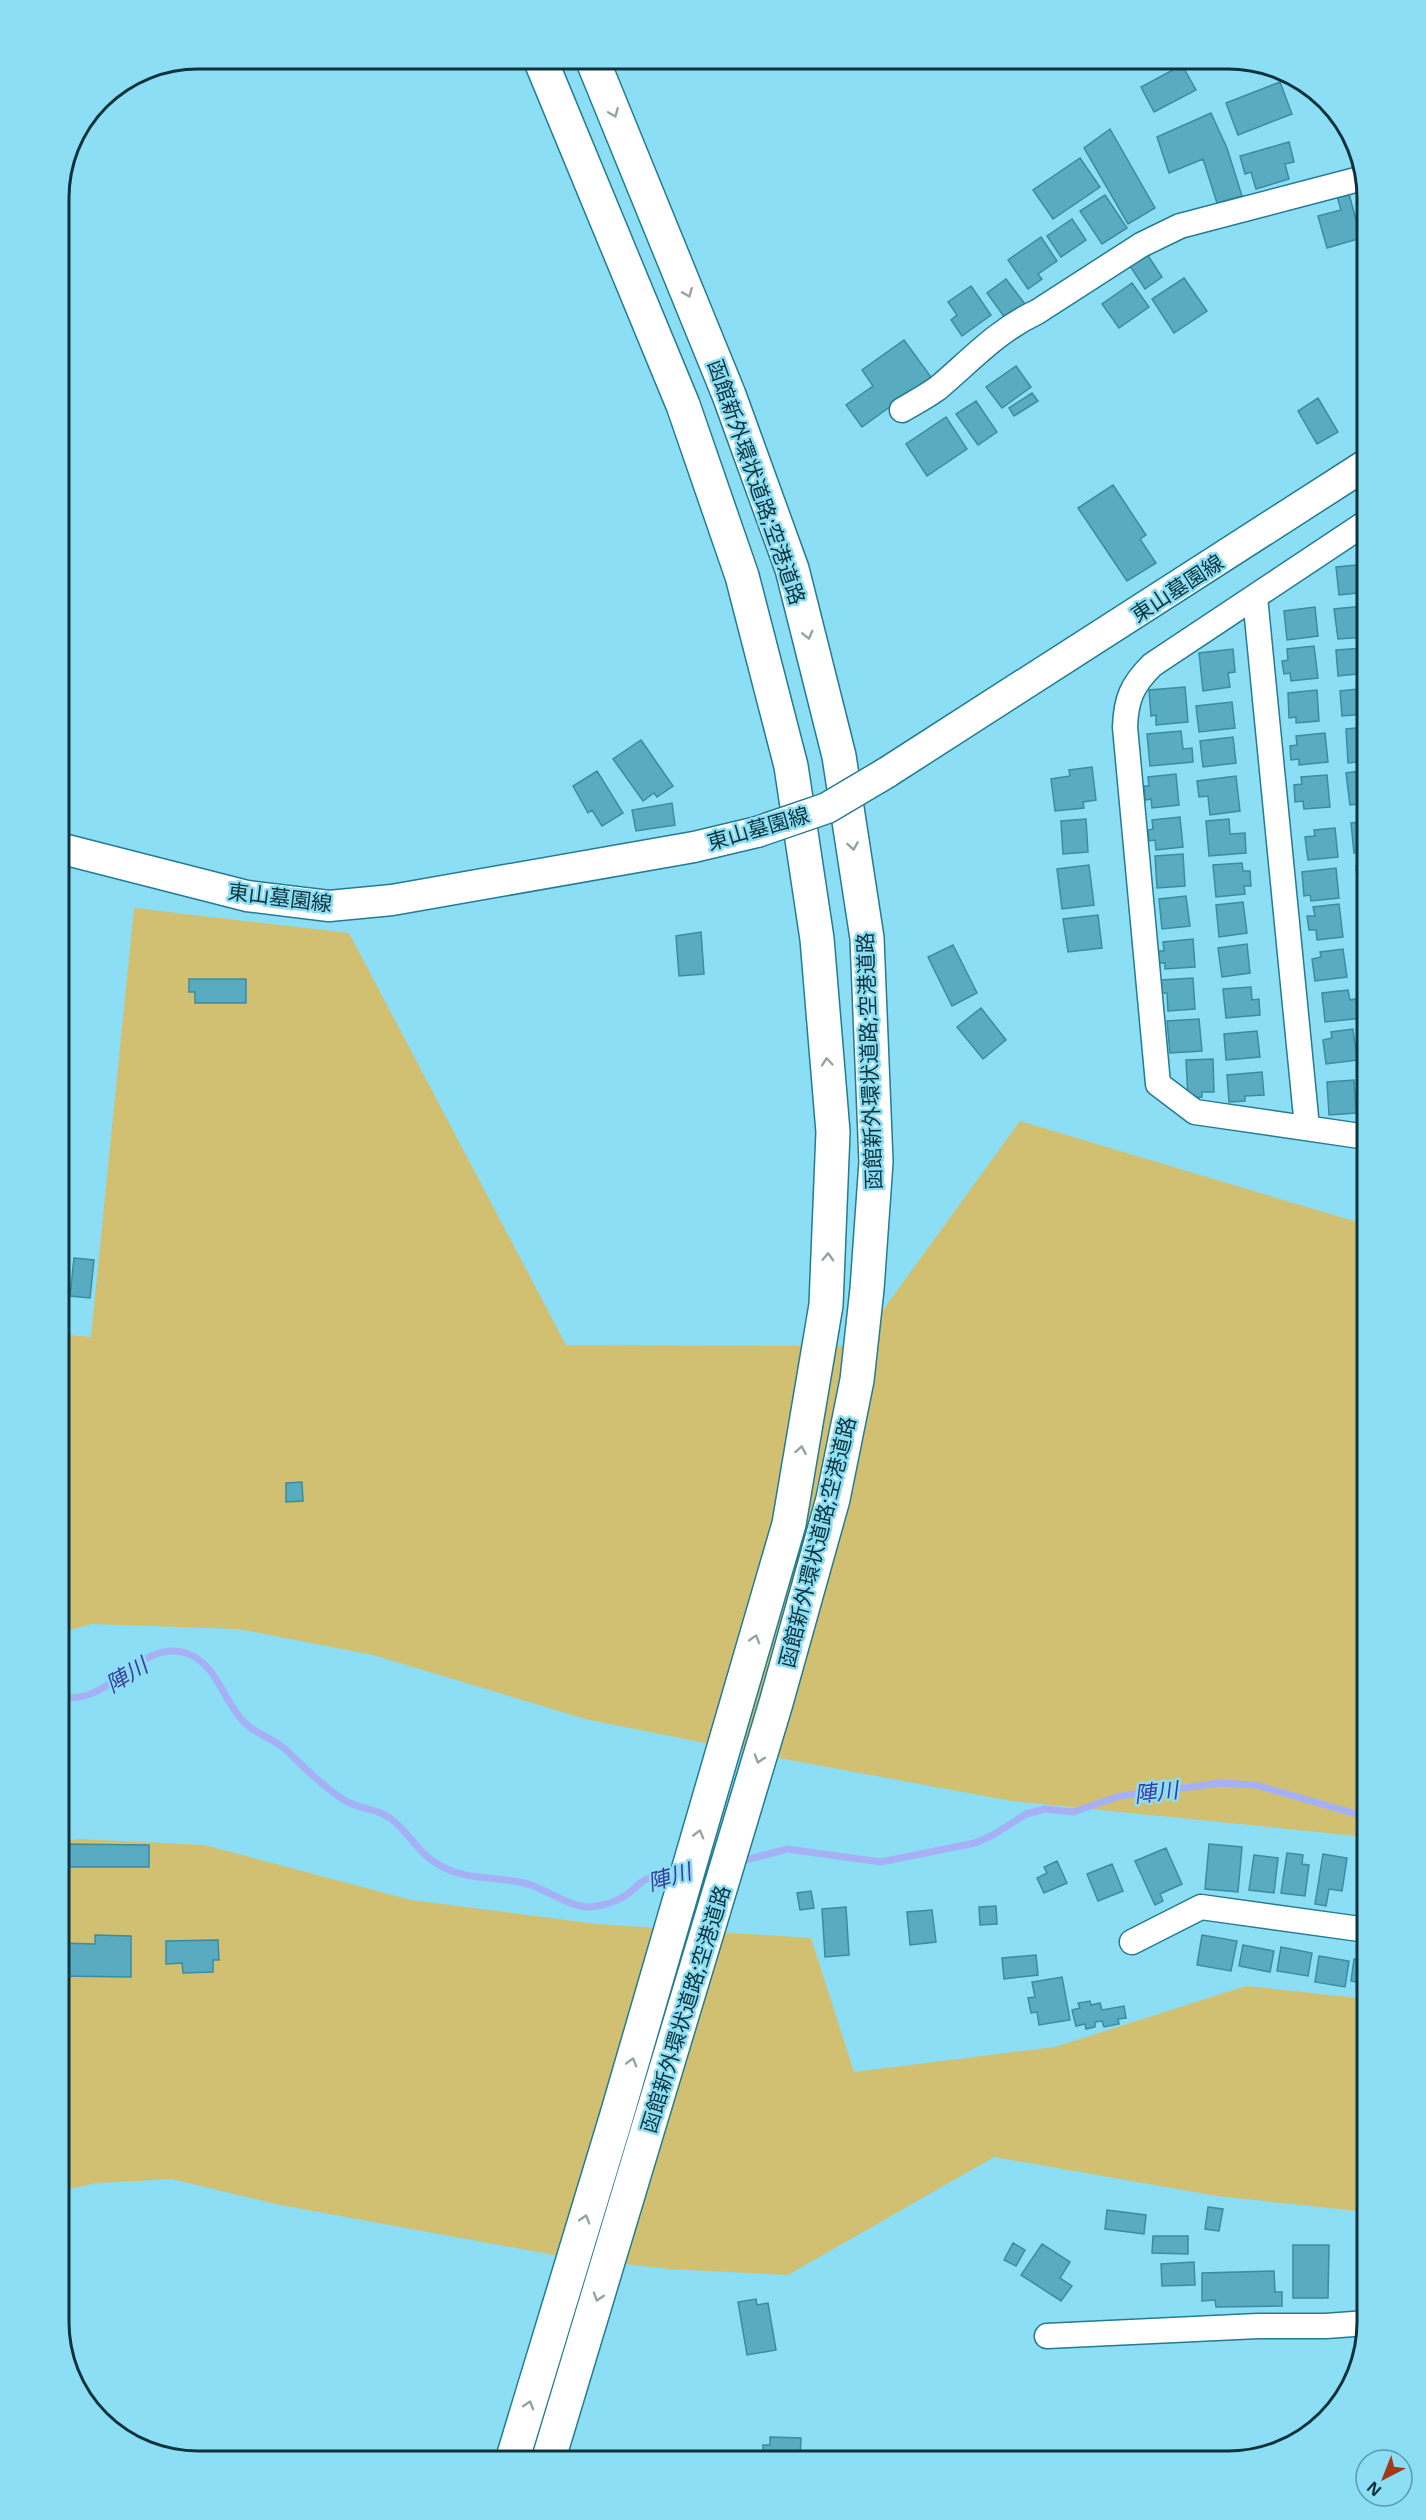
<svg xmlns="http://www.w3.org/2000/svg" width="1426" height="2520" viewBox="0 0 1426 2520" font-family="'Noto Sans','Noto Sans JP',sans-serif">
<style>
.green{fill:#d1c071}
.lines{fill:none;stroke-linecap:round;stroke-linejoin:round}
.stream{stroke:#a6b1f5;stroke-width:7}
.building{fill:#59abc1;stroke:#388da2;stroke-width:1.5}
.minor-casing{stroke:#237c91;stroke-width:27}
.tertiary-casing{stroke:#237c91;stroke-width:33}
.motorway-casing{stroke:#237c91;stroke-width:36}
.minor{stroke:#fff;stroke-width:24}
.tertiary{stroke:#fff;stroke-width:30}
.motorway{stroke:#fff;stroke-width:33}
.tertiary-bridge-casing{stroke:#237c91;stroke-width:33;stroke-linecap:butt}
.tertiary-bridge{stroke:#fff;stroke-width:30}
.oneway{stroke:#93a3a6}
.labels{text-anchor:middle;dominant-baseline:central;stroke-width:5;stroke-linejoin:round;paint-order:stroke}
.street-label{font-size:21px;fill:#0e323a;stroke:#8cdef5}
.water-label{font-size:22px;font-style:italic;fill:#3b3c9c;stroke:#8cdef5}
.rim{fill:none;stroke:#0e323a;stroke-width:3}
</style>
<rect width="100%" height="100%" fill="#8cdef5"/>
<path class="green" d="M134 908 349 933 566 1345 857 1346 1020 1121 1367 1225V1837L1012 1801 800 1762 585 1719 373 1655 238 1629 92 1624 59 1633V1334L91 1337Z
M79 1839 204 1845 411 1900 597 1924 811 1938 854 2072 1055 2047 1246 1986 1367 1999V2212L1217 2196 994 2157 788 2275 669 2269 571 2258 280 2205 172 2179 97 2183 59 2191V1841Z"/>
<g class="lines">
<path class="stream" d="M59 1696C110 1709 138 1638 186 1653 220 1664 224 1709 251 1728 262 1736 275 1740 285 1749 304 1767 322 1786 344 1800 358 1809 376 1808 390 1818 413 1835 416 1855 447 1869 473 1881 504 1876 531 1885 547 1891 570 1906 586 1907 600 1907 617 1902 629 1893 634 1889 640 1882 647 1879 656 1875 667 1874 677 1872
M739 1862 787 1849 881 1862 975 1843 993 1835 1026 1814 1045 1809 1073 1812 1120 1796 1220 1783 1256 1785 1367 1817"/>
</g>
<path class="building" d="M1182 65 1196 90 1154 112 1141 87Z
M1280 82 1292 114 1238 135 1226 103Z
M1211 113 1227 148 1242 196 1217 203 1203 159 1169 173 1157 137Z
M1110 129 1155 208 1128 224 1084 148Z
M1289 142 1294 162 1285 164 1289 179 1256 189 1251 172 1245 174 1240 156Z
M1080 158 1100 187 1053 219 1033 190Z
M1349 194 1361 238 1327 248 1318 216 1341 210 1337 196Z
M1105 195 1127 228 1102 244 1080 211Z
M1072 219 1086 240 1061 257 1047 236Z
M1041 237 1057 261 1038 274 1042 279 1028 289 1008 260Z
M1147 254 1162 277 1145 289 1130 266Z
M1184 278 1207 311 1174 333 1152 299Z
M1006 279 1025 304 1005 318 987 293Z
M1132 283 1149 307 1119 328 1102 304Z
M971 286 991 315 962 336 951 320 957 315 948 302Z
M904 340 931 377 862 427 846 405 873 386 862 370Z
M1016 366 1031 387 1002 408 986 387Z
M1032 393 1038 401 1014 416 1009 408Z
M1318 398 1338 432 1317 444 1298 411Z
M976 401 997 432 978 445 956 414Z
M946 417 967 449 927 476 906 444Z
M1113 485 1146 535 1140 539 1156 563 1127 581 1078 508Z
M1367 564V592L1339 595 1336 567Z
M1363 606 1364 615 1367 614V623H1365L1366 637 1338 639 1334 609Z
M1315 607 1318 636 1287 640 1284 611Z
M1314 646 1318 678 1291 681 1290 673 1284 674 1282 661 1288 660 1287 649Z
M1364 648 1365 656 1367 655V673L1338 676 1336 650Z
M1233 649 1235 672 1228 673 1230 687 1203 691 1199 653Z
M1185 687 1188 722 1156 725V715L1151 716 1149 690Z
M1367 688V714L1342 716 1340 691Z
M1317 690 1319 721 1296 723V717L1289 718 1288 693Z
M1232 702 1235 728 1199 732 1196 706Z
M1367 727V761L1348 763 1346 729Z
M1181 731 1183 749 1192 748 1193 762 1150 766 1147 734Z
M1325 733 1328 762 1299 765V759L1291 760 1290 746 1297 745 1296 736Z
M1233 737 1236 763 1203 767 1200 741Z
M641 740 673 786 657 797 654 793 643 801 613 759Z
M1092 767 1096 800 1083 802 1084 808 1055 811 1051 779 1070 776 1069 770Z
M1367 770V803L1350 805 1346 773Z
M597 771 623 813 602 826 592 810 588 813 573 786Z
M1176 774 1179 805 1152 808 1151 799 1145 800 1144 786H1149L1148 777Z
M1327 775 1330 807 1304 809 1303 801 1295 802 1294 785 1302 784 1301 777Z
M1236 776 1240 811 1210 815 1208 796 1199 797 1197 781Z
M672 803 675 825 636 831 632 810Z
M1180 817 1183 847 1156 850 1155 840 1149 841 1148 830 1153 829 1152 820Z
M1086 819 1088 852 1063 854 1061 821Z
M1229 819 1230 834 1245 833 1246 853 1209 856 1206 821Z
M1367 821V852L1354 853 1351 823Z
M1335 828 1338 857 1308 860 1305 837 1315 836 1314 830Z
M1183 854 1185 886 1157 888 1155 856Z
M1242 863 1243 871H1250L1251 886H1244L1245 894 1216 897 1213 865Z
M1089 865 1094 905 1062 909 1057 869Z
M1367 865V892L1358 893 1356 866Z
M1336 868 1339 898 1311 901 1310 895 1304 896 1302 872Z
M1186 896 1190 926 1162 929 1159 899Z
M1243 902 1247 933 1219 937 1216 905Z
M1367 902V929L1363 930 1360 903Z
M1339 904 1343 937 1317 940 1316 930H1309L1307 916H1315L1313 907Z
M1098 915 1102 948 1068 952 1063 919Z
M701 932 704 974 679 976 676 936Z
M1193 939 1195 967 1165 969V963H1158V951H1164L1163 942Z
M1247 944 1250 973 1222 977 1218 948Z
M1363 944H1367V974Z
M953 945 977 993 952 1006 928 957Z
M1343 949 1347 977 1315 981 1312 959 1321 957 1320 952Z
M1193 978 1195 1009 1168 1011 1167 993H1162L1161 980Z
M189 979H246V1003H195V992H189Z
M1251 987 1252 1000 1259 999 1260 1015 1226 1018 1223 989Z
M1348 990 1350 1000 1360 998 1363 1018 1325 1022 1322 993Z
M981 1008 1006 1040 983 1059 957 1027Z
M1199 1019 1202 1051 1170 1053 1167 1021Z
M1353 1029 1357 1060 1326 1064 1323 1040 1332 1038 1331 1032Z
M1257 1031 1260 1057 1226 1060 1224 1034Z
M1213 1059 1214 1092H1202V1097L1188 1098 1186 1060Z
M1262 1072 1264 1095 1245 1096V1101L1229 1102 1227 1075Z
M1354 1080 1356 1113 1329 1115 1327 1082Z
M74 1258 94 1260 90 1298 70 1296Z
M302 1482 303 1501 286 1502V1483Z
M59 1844 149 1845V1867H59Z
M1209 1844 1242 1847 1238 1892 1205 1889Z
M1166 1848 1182 1884 1160 1894 1163 1901 1155 1905 1135 1861Z
M1287 1853 1303 1855 1302 1864 1309 1865 1305 1896 1281 1893Z
M1323 1854 1347 1858 1342 1891 1329 1889 1326 1906 1315 1904Z
M1254 1855 1278 1858 1274 1893 1249 1890Z
M1362 1860 1367 1861V1894L1358 1892Z
M1057 1861 1067 1883 1044 1893 1037 1878 1047 1873 1044 1867Z
M1112 1864 1123 1891 1098 1901 1087 1874Z
M811 1891 814 1908 800 1910 797 1893Z
M996 1906 997 1924 980 1925 979 1907Z
M846 1907 849 1955 825 1957 822 1909Z
M932 1910 936 1942 910 1945 907 1912Z
M95 1935 131 1936V1977L59 1976V1943L95 1944Z
M1202 1935 1237 1941 1231 1971 1197 1965Z
M218 1940 219 1960H213V1972L183 1973 182 1963 166 1964V1941Z
M1243 1945 1274 1951 1270 1972 1239 1966Z
M1281 1947 1312 1953 1308 1976 1277 1971Z
M1036 1955 1038 1975 1004 1979 1002 1958Z
M1319 1956 1349 1961 1345 1987 1315 1982Z
M1354 1959 1367 1961V1984L1351 1981Z
M1062 1977 1070 2020 1039 2025 1037 2012 1031 2013 1028 1998 1035 1997 1032 1982Z
M1090 2001 1091 2005 1100 2003 1102 2010 1124 2006 1126 2018 1118 2019 1119 2024 1104 2027 1102 2021 1095 2022V2027L1086 2029 1085 2024 1076 2026 1072 2010 1080 2008 1078 2003Z
M1208 2207 1223 2209 1219 2231 1205 2229Z
M1107 2210 1146 2215 1144 2234 1105 2229Z
M1153 2236H1188V2254L1152 2253Z
M1013 2243 1025 2250 1016 2266 1004 2260Z
M1042 2244 1070 2262 1060 2278 1072 2286 1061 2301 1021 2275Z
M1293 2245H1329L1328 2298H1293Z
M1194 2262 1195 2285 1162 2286 1161 2264Z
M1274 2271 1275 2292H1282V2306L1216 2307 1215 2300 1202 2301V2273Z
M756 2299 757 2305 768 2303 776 2350 747 2355 738 2302Z
M770 2437 801 2438 800 2461H763V2445H770Z"/>
<g class="lines">
<defs>
<path id="minor" d="M902 410C914 403 927 396 938 388 970 361 998 330 1037 312L1141 245 1180 226 1363 178
M1255 597 1307 1127
M1367 1137 1195 1112 1158 1084 1125 727C1126 699 1132 685 1152 665L1367 522
M1132 1942 1201 1907 1367 1930
M1047 2336 1258 2326H1326L1367 2323"/>
<path id="tertiary" d="M886 773 1367 464
M59 848 247 896 329 906 392 900 694 847 757 832"/>
<path id="motorway" d="M512 2461 616 2118 789 1524 826 1305 833 1132 817 939 791 766 742 576 683 405 540 59
M548 2461 776 1703 833 1499 857 1380 867 1289 876 1162 867 938 839 756 792 569 729 395 592 59"/>
</defs>
<use href="#minor" class="minor-casing"/>
<use href="#tertiary" class="tertiary-casing"/>
<use href="#motorway" class="motorway-casing"/>
<use href="#minor" class="minor"/>
<use href="#tertiary" class="tertiary"/>
<use href="#motorway" class="motorway"/>
<defs>
<path id="tertiary-bridge" d="M757 832 827 808 886 773"/>
</defs>
<use href="#tertiary-bridge" class="tertiary-bridge-casing"/>
<use href="#tertiary-bridge" class="tertiary-bridge"/>
</g>
<defs><path id="oneway-chevron" d="M-2-3.5L2.5 0L-2 3.5" fill="none" stroke-width="1.6" stroke-linecap="round" stroke-linejoin="round" transform="scale(1.5)"/></defs>
<g class="oneway">
<use href="#oneway-chevron" transform="translate(614 113) rotate(68)"/>
<use href="#oneway-chevron" transform="translate(688 293) rotate(68)"/>
<use href="#oneway-chevron" transform="translate(808 635) rotate(76)"/>
<use href="#oneway-chevron" transform="translate(853 846) rotate(81)"/>
<use href="#oneway-chevron" transform="translate(827 1062) rotate(-95)"/>
<use href="#oneway-chevron" transform="translate(828 1257) rotate(-88)"/>
<use href="#oneway-chevron" transform="translate(801 1450) rotate(-80)"/>
<use href="#oneway-chevron" transform="translate(755 1639) rotate(-74)"/>
<use href="#oneway-chevron" transform="translate(759 1759) rotate(107)"/>
<use href="#oneway-chevron" transform="translate(699 1834) rotate(-74)"/>
<use href="#oneway-chevron" transform="translate(632 2062) rotate(-74)"/>
<use href="#oneway-chevron" transform="translate(585 2219) rotate(-73)"/>
<use href="#oneway-chevron" transform="translate(598 2297) rotate(107)"/>
<use href="#oneway-chevron" transform="translate(529 2405) rotate(-73)"/>
</g>
<g class="labels">
<g class="street-label">
<text transform="translate(757 482) rotate(71)">函館新外環状道路;空港道路</text>
<text transform="translate(1177 588) rotate(-33)">東山墓園線</text>
<text transform="translate(758 828) rotate(-16)">東山墓園線</text>
<text transform="translate(280 897) rotate(7)">東山墓園線</text>
<text transform="translate(869 1061) rotate(-92)">函館新外環状道路;空港道路</text>
<text transform="translate(817 1542) rotate(-76)">函館新外環状道路;空港道路</text>
<text transform="translate(685 2009) rotate(-73)">函館新外環状道路;空港道路</text>
</g>
<g class="water-label">
<text transform="translate(126 1674) rotate(-32)">陣川</text>
<text transform="translate(1156 1791) rotate(-7)">陣川</text>
<text transform="translate(669 1876) rotate(-17)">陣川</text>
</g>
</g>
<path d="M0 0H1426V2520H0ZM198 69H1228A129 129 0 0 1 1357 198V2322A129 129 0 0 1 1228 2451H198A129 129 0 0 1 69 2322V198A129 129 0 0 1 198 69Z" fill="#8cdef5" fill-rule="evenodd"/>
<path class="rim" d="M198 69H1228A129 129 0 0 1 1357 198V2322A129 129 0 0 1 1228 2451H198A129 129 0 0 1 69 2322V198A129 129 0 0 1 198 69Z"/>
<g transform="translate(1384 2478) rotate(222)"><circle r="28" fill="#8cdef5" stroke="#5a99aa" stroke-width="1.5"/>
<path d="M0-4.5L10 22L0 15L-10 22Z" fill="#a13a1a"/>
<text y="-9" font-size="16" font-weight="bold" text-anchor="middle" fill="#0e323a">N</text>
</g>
</svg>
